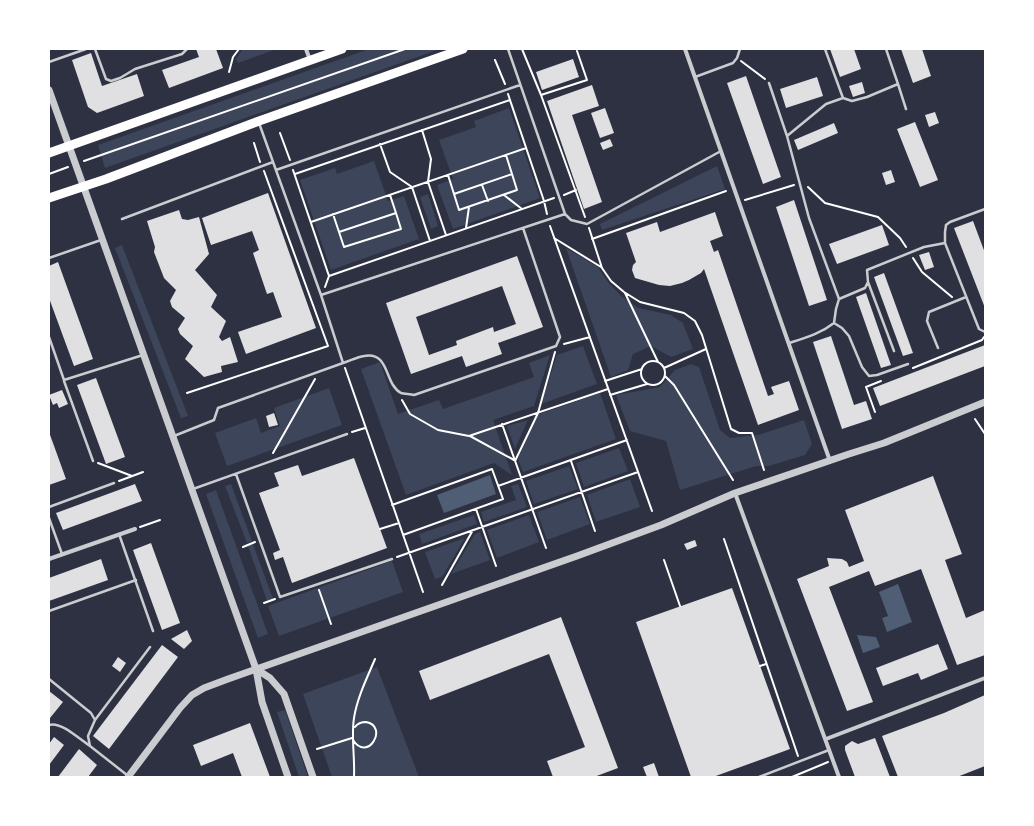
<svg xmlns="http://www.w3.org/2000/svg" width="1034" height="826" viewBox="0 0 1034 826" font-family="'PT Sans',sans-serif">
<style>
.green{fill:#3c4559}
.water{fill:#4f5d75}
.building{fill:#e0e0e3;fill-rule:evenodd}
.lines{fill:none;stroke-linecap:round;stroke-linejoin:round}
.path{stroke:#fff;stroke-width:2}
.service{stroke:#caccd0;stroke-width:2.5}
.minor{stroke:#caccd0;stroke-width:4}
.tertiary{stroke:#caccd0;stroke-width:7}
.primary{stroke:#fff;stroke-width:9}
</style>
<rect width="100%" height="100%" fill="#2d3142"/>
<path class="green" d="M243 49H277L238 63 236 59Z
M369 49H440L105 168 98 145Z
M509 108 540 198 453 229 437 185 453 179 439 140 476 127 474 121Z
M374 161 388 201 404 196 419 239 331 270 300 180 335 168 337 174Z
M717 166 725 189 602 230 600 224Z
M428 194 438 226 431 229 420 197Z
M122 245 188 416 181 418 115 248Z
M566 248 598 267 608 282 621 296 638 308 671 315 683 323 693 349 671 357 651 346 633 354 628 370 611 377Z
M583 346 597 384 541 404 557 355Z
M550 355 534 406 493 420 512 475 494 463 406 495 361 369 380 362 398 414 439 400 443 409 534 377 529 363Z
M691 364 699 367 720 430 730 438 758 435 804 420 812 444 805 455 769 466H756L680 490 666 441 630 431 616 395 660 387 675 370Z
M329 388 342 425 227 466 215 433 256 418 261 433 280 426 274 408Z
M600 393 616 439 523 472 518 459 537 415Z
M528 420 515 449 507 426Z
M619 448 628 471 584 487 576 463Z
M569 466 578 489 534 504 526 481Z
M630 479 640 507 596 522 587 495Z
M231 484 252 541 247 543 225 486Z
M518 484 527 507 484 522 481 512 516 500 511 486Z
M216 490 268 634 258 638 206 494Z
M580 497 590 524 547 540 537 512Z
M474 515 477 524 422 544 419 534Z
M529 515 539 542 497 558 487 530Z
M480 532 490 560 451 574 475 534Z
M465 538 442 577 435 579 425 552Z
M253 544 273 599 267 601 248 546Z
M392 561 403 592 279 636 268 606Z
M377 667 419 777H332L303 694Z
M285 710 308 777H299L277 712Z"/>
<path class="water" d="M490 475 496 494 444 513 437 495Z
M898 584 912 622 887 632 882 618 888 616 879 592Z
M857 635 876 637 880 647 863 653Z"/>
<path class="building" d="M196 49H216L223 68 169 88 162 70 199 57Z
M830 49H854L861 69 840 77Z
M901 49H922L931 76 913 83Z
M91 53 102 86 137 74 144 96 97 113 88 107 72 60Z
M573 59 579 77 542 90 536 72Z
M746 76 781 177 763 184 727 83Z
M817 77 823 96 786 108 780 89Z
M862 82 865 93 853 97 849 86Z
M592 85 599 106 572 115 602 202 584 209 547 101Z
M605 108 614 133 600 138 591 113Z
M935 112 939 123 929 127 925 115Z
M915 122 938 180 920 187 897 129Z
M834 123 838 133 798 150 794 140Z
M610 139 613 146 603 150 600 143Z
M891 170 895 182 886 185 882 173Z
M268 193 316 328 246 354 238 332 282 317 273 292 267 294 253 253 259 250 252 231 211 245 202 218Z
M794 200 827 300 809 306 776 207Z
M179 210 182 219 188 220 199 217 209 254 195 270 217 295 211 307 226 321 219 337 222 341 230 337 238 362 221 366 222 372 204 377 185 359 193 346 180 334 178 329 185 318 172 307 170 301 176 290 164 278 154 252 155 247 147 221Z
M715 212 723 236 710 241 714 252 718 250 768 396 774 394 771 387 789 381 799 410 758 425 704 269 701 273 689 280 682 283 670 286 659 285 635 278 632 270 633 265 636 262 626 233 657 222 660 232Z
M973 221 985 253V308L954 228Z
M882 225 889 245 837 264 829 244Z
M929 252 934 267 925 270 919 255Z
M517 256 543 327 498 343 502 354 466 367 462 356 411 374 386 303ZM502 286 516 324 494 332 493 327 456 341 457 345 429 355 416 317Z
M58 262 93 359 74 366 49 298V266Z
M884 273 913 353 903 356 874 277Z
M866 293 891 365 881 368 856 297Z
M831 336 854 405 866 401 872 419 842 429 813 342Z
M985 345V366L880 406 873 388Z
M96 378 125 457 106 464 77 385Z
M62 390 68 404 59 408 57 403 53 405 49 395Z
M274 413 278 425 269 427 266 416Z
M49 432 66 479 49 485Z
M354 458 387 548 292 583 283 557 275 560 273 553 280 550 259 493 279 486 274 473 298 465 302 476Z
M933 476 962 554 945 560 966 618 985 610V655L957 665 921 569 875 586 869 571 829 587 873 702 847 711 797 579 829 566 827 558 842 559 847 562 849 567 864 561 845 510Z
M135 484 142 501 63 530 56 513Z
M695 540 697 546 687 550 684 544Z
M151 543 180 623 162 630 133 550Z
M101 559 108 580 49 601V578Z
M732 588 790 749 713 777H691L636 622Z
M561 617 618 768 594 777H553L547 761 585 747 549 654 430 700 419 671Z
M187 630 192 641 184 649 171 639Z
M938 644 948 669 921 680 918 673 883 686 876 668Z
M162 645 178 657 109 749 93 736Z
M118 657 126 663 120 672 112 666Z
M49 691 63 702 50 718 49 717Z
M985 695V766L957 777H898L882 736 944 713Z
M250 723 270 777H242L233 753 201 766 193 745Z
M54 737 64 745 49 765V744Z
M875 738 890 777H855L845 750V746L852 741 858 744Z
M79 749 97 765 88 777H58Z
M654 763 659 777H647L643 767Z"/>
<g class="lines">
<path class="path" d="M522 49 541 95 585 217
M495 60 505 84
M741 61 765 79
M229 72 233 57 239 49
M508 94 544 201 547 214
M541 95 587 80 577 51
M422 130 431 159 428 182 446 235
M280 133 290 160
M254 143 260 162
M380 144 390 172 412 187 430 241
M506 155 512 174
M84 161 405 49
M293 170 329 276 554 198
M49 174 68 167
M295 174 510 100
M512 174 517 190 459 210 454 194Z
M448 175 454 194
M482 185 488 201
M808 187 825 203 878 217 900 238 906 247
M390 195 396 213
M504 195 522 209
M564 195 576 190
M745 200 794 185
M333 214 344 247 401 229 396 213 339 232
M311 222 526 148
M550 226 652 511
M466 228 469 207
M589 228 602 268 611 281 624 292 640 302 684 313 695 321 702 335 731 429 739 433H752L764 470
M554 238 601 267
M592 239 726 191
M913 258 922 272 952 297
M325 287 329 276
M625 293 658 362
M564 344 590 337
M641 373a12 12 0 1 1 24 0a12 12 0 1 1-24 0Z
M345 368 423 592
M664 368 706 349
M913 368 982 340 984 337
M665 376 674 385 733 480
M605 381 642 369
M187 393 328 346 264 171
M610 395 647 384
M402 400 410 414 438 430 469 436 608 389
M875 412 866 387 881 381
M975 419 985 434
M502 424 546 548
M352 432 365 428
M470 436 514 460
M273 453 315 379
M515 461 538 413 555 352
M571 461 595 531
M98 463 132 476
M119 481 143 472
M498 486 627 440
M392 505 492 469 503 499 403 535
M476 509 496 566
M140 527 160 520
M380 529 399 523
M724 539 798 756
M243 547 255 542
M397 557 638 472
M664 560 680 606
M442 585 473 530
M319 590 331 624
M264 603 275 599
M760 666 766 664
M353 740C368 763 389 726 366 722 361 722 358 723 355 727
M317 749 352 738
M354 777C355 757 351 737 354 718 357 698 367 678 375 659
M792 777 828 762"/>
<path class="service" d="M95 49 106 79 111 81 120 78 135 69 182 54 187 49
M508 49 565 214 571 220 587 224 721 151
M49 62 86 49
M695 77 733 63 737 58 740 49
M769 83 787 136 809 218 839 299
M898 84 906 109
M843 98 852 101 867 97 898 84 886 49
M787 136 826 104 843 98 825 49
M276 170 520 85
M985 209 950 222 946 225 945 232V243L979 329 985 332
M122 219 273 162
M49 258 101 240
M868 282 894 351
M321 295 565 214
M834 323 842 328 849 336 862 367 869 376 877 375 908 364
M49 337 64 380 143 355
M789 343C805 338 820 334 834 323L836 309 839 299 865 288 868 282 867 270 924 247 945 243
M938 348 927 321 929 312 966 297
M343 363C350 361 357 357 364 356 390 351 384 384 401 393 404 394 410 394 414 395L556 346 560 337 523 228
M64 381 93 461
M174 436 214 420 218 408 343 363 321 295 259 123
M236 474 280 597 392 559
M193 489 347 434
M49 507 114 483
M49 518 62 554
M119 534 153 631
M49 611 136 580
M49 679 91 713 95 720 88 736 90 746 127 775
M95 720 150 647
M49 725C61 721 79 739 90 746
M759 777 829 750"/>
<path class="minor" d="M306 49 310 60
M685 49 830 461
M735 493 839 777
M49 559 135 529
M826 739 985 678"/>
<path class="tertiary" d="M49 90 256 669 262 702 288 777
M256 669 270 678 284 694 313 777
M128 777 180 708 192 695 204 688 228 679 577 556 661 525 735 493 849 454 884 443 985 402"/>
<path class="primary" d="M49 153 342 49
M49 198 106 179 259 121 463 49"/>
</g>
<rect width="1034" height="826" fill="none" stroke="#ffffff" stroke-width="100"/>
</svg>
